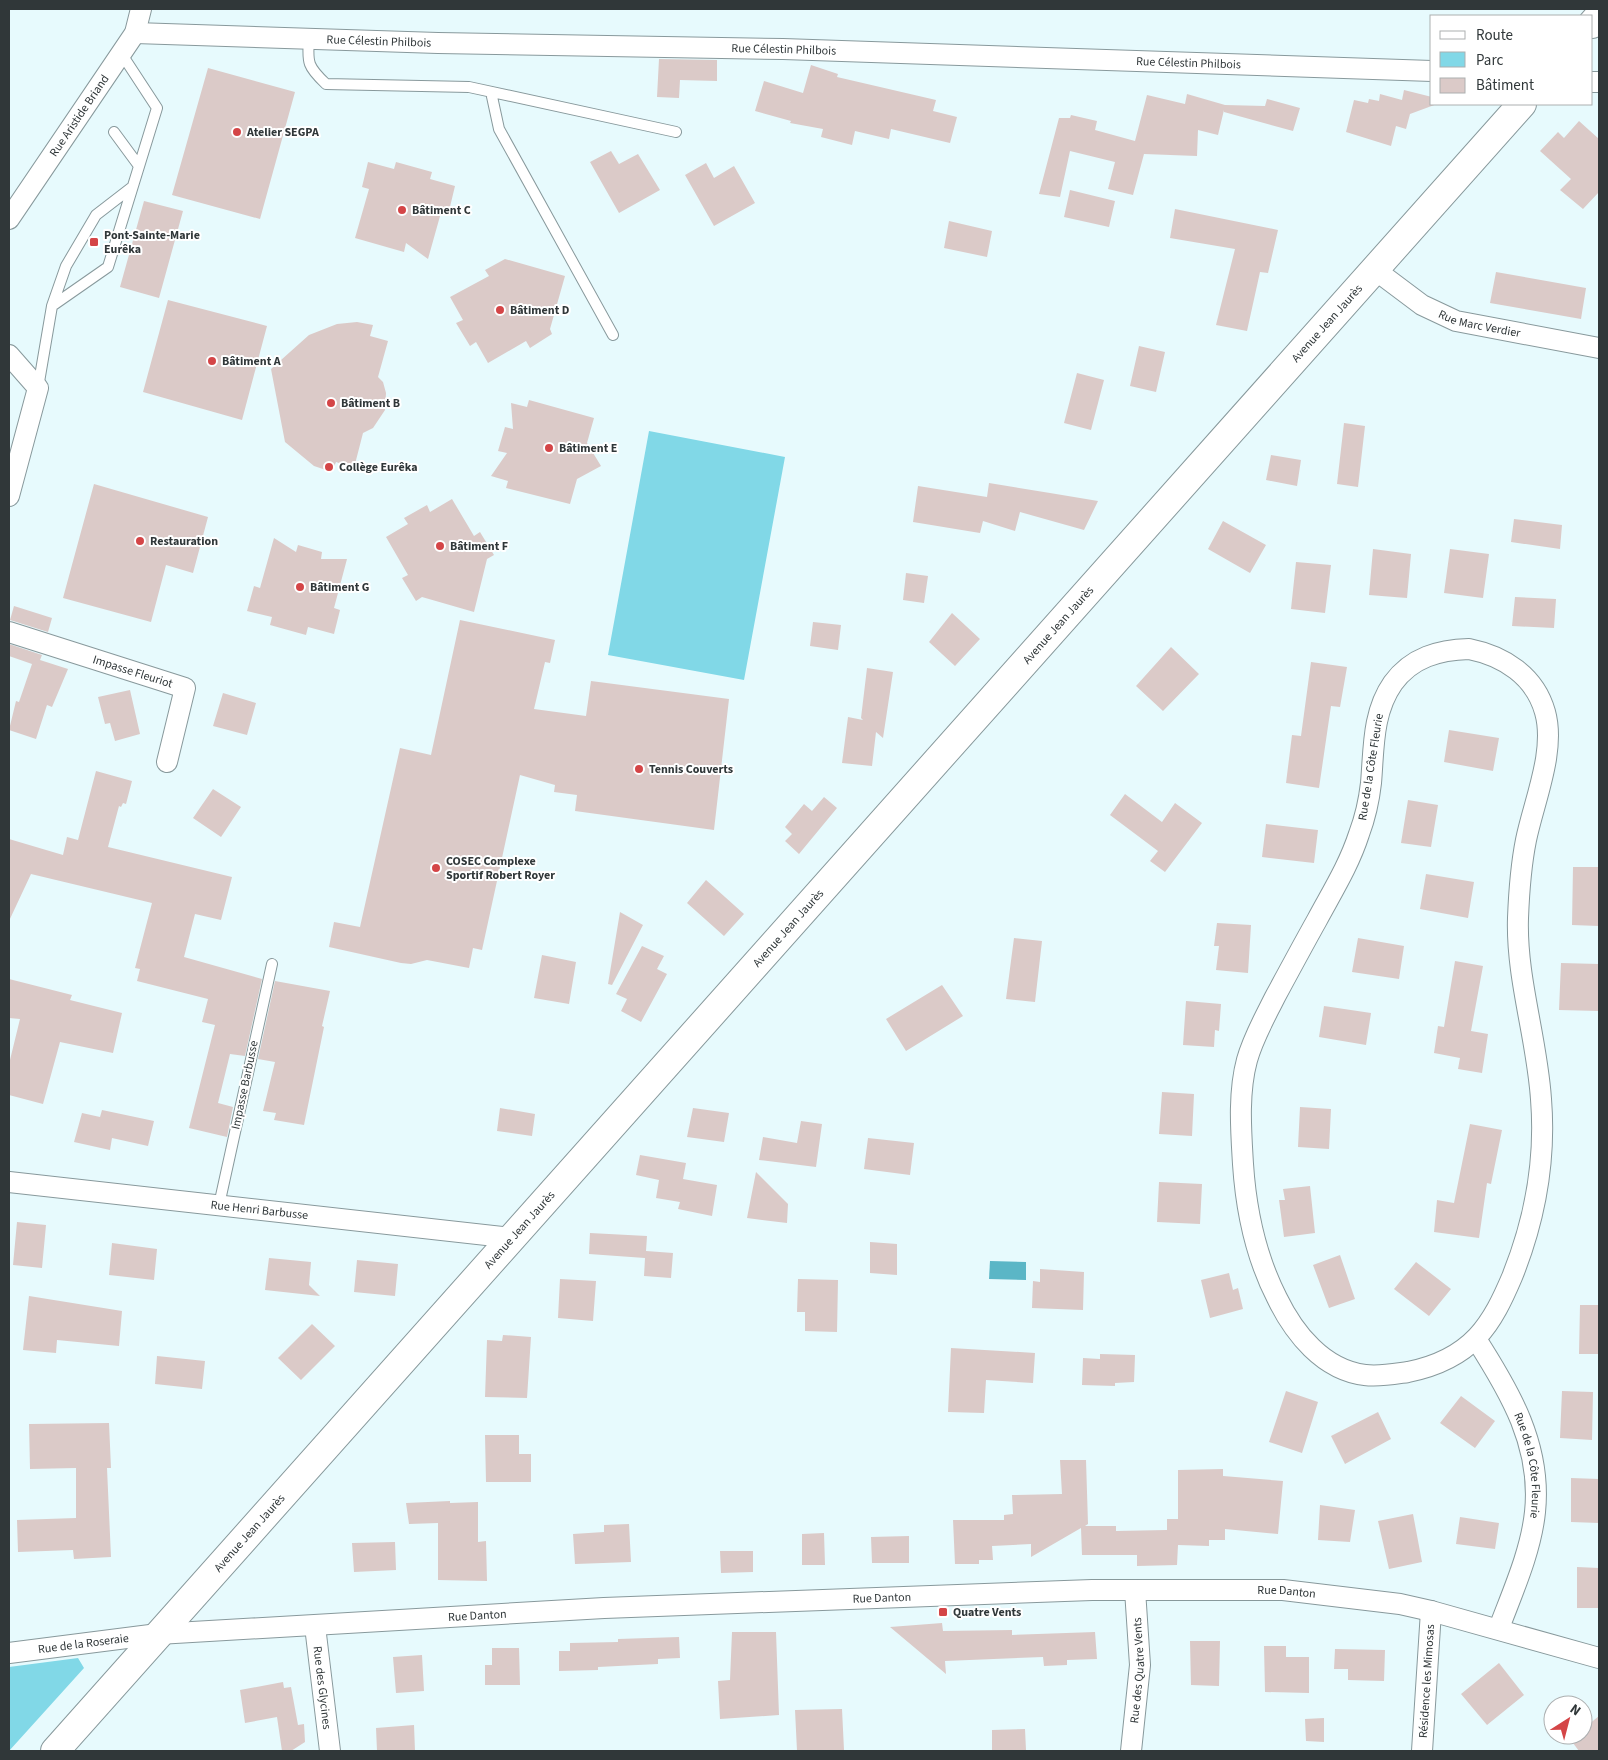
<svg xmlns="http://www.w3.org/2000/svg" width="1608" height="1760" viewBox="0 0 1608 1760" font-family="'Source Sans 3',sans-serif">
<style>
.green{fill:#81d8e7}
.water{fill:#5bb6c6}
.building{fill:#dbcac8}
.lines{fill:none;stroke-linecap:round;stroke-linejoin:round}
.lane-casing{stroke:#88999c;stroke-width:12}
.street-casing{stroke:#88999c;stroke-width:22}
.secondary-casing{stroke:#88999c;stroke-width:30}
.lane{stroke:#fff;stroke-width:10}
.street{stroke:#fff;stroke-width:20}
.secondary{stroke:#fff;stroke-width:28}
.poi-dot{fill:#d44547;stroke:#fff;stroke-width:2}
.labels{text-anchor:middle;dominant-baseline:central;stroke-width:4;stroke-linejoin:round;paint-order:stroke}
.street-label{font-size:12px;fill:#303739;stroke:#fff}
.poi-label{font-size:12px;font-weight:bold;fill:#303739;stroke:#fff;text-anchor:start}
</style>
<rect width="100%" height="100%" fill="#e7fafd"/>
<path class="green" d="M649 431 785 457 744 680 608 655Z
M78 1658 84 1668 9 1751V1667Z"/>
<path class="water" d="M990 1261 1026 1262V1280L989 1279Z"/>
<path class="building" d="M659 59 717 60V81L680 80 679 98 657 97Z
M811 65 838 74 837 77 936 100 933 111 957 117 950 143 891 129 889 139 855 131 852 145 821 137 823 129 790 123 791 121 755 111 764 81 803 93Z
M208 68 295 92 260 219 172 195Z
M1404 90 1432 97V104H1437L1410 114 1406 129 1396 126 1391 146 1346 132 1354 100 1368 103 1369 99 1379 101 1380 94 1402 100Z
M1187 94 1225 105 1265 106 1267 99 1300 108 1293 131 1224 112V110L1218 135 1198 130 1197 156 1144 154 1133 195 1108 189 1115 162 1070 151 1060 197 1039 194 1059 118H1070L1071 115 1097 121 1095 130 1135 141 1147 95 1185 104Z
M1579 121 1599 139V192L1583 209 1560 190 1571 179 1540 151 1558 132 1564 138Z
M611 151 619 164 638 154 660 190 619 213 590 162Z
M368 162 394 169 396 162 432 172 430 179 455 186 449 211 442 209 428 259 406 243 404 252 355 238 369 189 362 187Z
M706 163 714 178 734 166 755 203 714 226 685 175Z
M1070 190 1115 201 1109 227 1064 217Z
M144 201 183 211 159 298 120 287Z
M1175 209 1278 230 1268 273 1260 272 1247 331 1216 325 1235 249 1170 238Z
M949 221 992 231 987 257 944 248Z
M505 259 565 276 550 329 552 334 530 348 526 341 488 363 476 342 470 346 456 323 463 320 450 297 489 276 485 270Z
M1496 272 1586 288 1581 319 1490 303Z
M168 300 267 326 242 420 143 392Z
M357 322 373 325 370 336 388 341 378 377 383 382 386 393 385 410 373 428 363 433 354 468 336 462 332 472 314 466 285 442 271 369 309 335 337 324Z
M1139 346 1165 352 1156 392 1130 386Z
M1077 373 1104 380 1091 430 1064 423Z
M529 400 594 418 587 443 601 466 577 479 570 504 506 488 508 481 491 476 507 453 498 451 505 427 513 429 511 403 527 407Z
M1344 423 1365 426 1358 487 1337 484Z
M1271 455 1301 460 1297 486 1266 480Z
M989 483 1050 493 1098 501 1084 530 1020 512 1015 531 983 521 980 533 913 522 918 486 987 497Z
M94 484 208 517 193 573 166 565 151 622 63 598Z
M452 499 474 536 480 532 494 555 487 559 474 612 422 597 416 601 402 578 408 575 386 537 408 524 404 518 427 505 430 512Z
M1514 519 1562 525 1560 549 1511 542Z
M1223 521 1266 545 1250 573 1208 549Z
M274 538 296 552 298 545 322 552 321 559H347L334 608 340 610 334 634 308 627 306 635 270 625 272 617 247 611 254 586 260 588Z
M1373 549 1411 554 1407 598 1369 595Z
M1450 549 1489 554 1483 598 1444 593Z
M1296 562 1331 565 1325 613 1291 609Z
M906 573 928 576 924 603 903 600Z
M1515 597 1556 599 1554 628 1512 626Z
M14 606 52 618 48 632 10 620Z
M952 613 980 639 955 666 929 642Z
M460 620 555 640 550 663 545 662 534 709 586 716 591 681 729 699 714 830 575 811 577 795 554 792 555 785 520 775 482 950 473 948 469 968 427 960 411 964 401 963 329 947 334 922 360 927 400 748 431 755Z
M813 622 841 625 838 650 810 646Z
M9 644 42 655 40 660 68 669 52 707 47 705 36 739 9 730 16 701 19 702 32 664 9 656Z
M1171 647 1199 674 1163 711 1136 686Z
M1311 662 1347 667 1340 707 1331 706 1319 788 1286 783 1292 735 1301 736Z
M867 668 893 672 883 738 876 732 872 766 842 763 848 717 863 720 861 718Z
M130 690 140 734 115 741 110 723 105 724 98 697Z
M223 693 256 703 247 735 213 726Z
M1449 730 1499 738 1493 771 1444 762Z
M96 771 132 781 126 804 123 803 121 807 119 806 108 847 232 877 221 920 195 914 184 957 262 979 245 1056 230 1054 218 1103 233 1107 227 1137 189 1128 215 1025 202 1022 208 999 137 981 140 969 135 968 152 903 31 874 9 921V839L63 855 67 837 78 840Z
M213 789 241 807 221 837 193 818Z
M1125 794 1162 822 1175 803 1202 823 1165 872 1150 861 1158 851 1110 815Z
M824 797 837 808 799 854 785 841 792 834 785 827 804 804 812 811Z
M1408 800 1438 805 1431 847 1401 843Z
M1266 824 1318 830 1314 863 1262 857Z
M1573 867H1599V926L1572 925Z
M1426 874 1474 882 1468 918 1420 909Z
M706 880 744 914 724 936 687 903Z
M620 912 643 925 612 985 608 984Z
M1217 923 1251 925 1248 973 1216 970 1219 946H1214Z
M1014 938 1042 941 1035 1002 1006 999Z
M1358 938 1404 946 1399 979 1352 972Z
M642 946 664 956 657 969 667 974 641 1022 621 1011 627 999 616 994Z
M542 955 576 962 569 1004 534 998Z
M1455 961 1483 966 1471 1031 1488 1034 1482 1073 1458 1069 1460 1058 1434 1053 1438 1026 1444 1027Z
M1561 963 1599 964V1011L1559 1010Z
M9 979 72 995 70 1000 122 1013 113 1053 60 1042 43 1104 9 1095V1064L20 1019 9 1018Z
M275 981 330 991 322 1026 324 1027 304 1125 274 1120 276 1113 263 1111 275 1062 258 1059Z
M942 985 963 1016 906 1051 886 1019Z
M1186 1001 1221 1004 1219 1031 1215 1030 1214 1047 1183 1045Z
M1324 1006 1371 1013 1366 1045 1319 1037Z
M1162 1092 1194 1094 1192 1136 1159 1134Z
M1300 1107 1331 1109 1329 1149 1298 1147Z
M500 1108 535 1114 532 1136 497 1131Z
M693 1108 729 1113 724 1142 687 1137Z
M102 1110 154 1121 148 1146 112 1138 110 1150 74 1142 82 1113 100 1117Z
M801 1121 822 1124 816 1167 759 1160 763 1137 797 1143Z
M1470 1124 1502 1130 1491 1184 1487 1183 1479 1238 1434 1232 1437 1200 1454 1203Z
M868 1138 914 1143 910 1175 864 1169Z
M640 1155 686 1163 683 1179 717 1185 712 1216 678 1209 680 1202 656 1198 659 1180 636 1175Z
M756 1172 788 1204 787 1223 747 1218Z
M1159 1182 1202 1184 1200 1224 1157 1222Z
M1310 1186 1315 1233 1284 1237 1279 1200H1285L1283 1189Z
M17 1222 46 1225 42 1268 13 1265Z
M590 1233 647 1236 646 1251 673 1253 671 1278 644 1276 645 1258 589 1254Z
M870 1242 897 1244V1275L870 1273Z
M112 1243 157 1249 154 1280 109 1275Z
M1340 1255 1355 1299 1329 1308 1313 1265Z
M269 1258 311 1262 309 1285 320 1296 265 1290Z
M357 1260 398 1264 395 1296 354 1292Z
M1416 1262 1451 1289 1429 1316 1394 1289Z
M1040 1269 1084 1272 1083 1310 1032 1308 1033 1281 1040 1282Z
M1229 1273 1233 1290 1238 1288 1243 1309 1210 1318 1201 1280Z
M560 1279 596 1281 593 1321 558 1318Z
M798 1279 838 1280 837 1332 805 1331V1312H797Z
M29 1296 122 1311 119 1346 57 1340 56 1353 23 1350Z
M1580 1305H1599V1354H1579Z
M312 1324 335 1346 301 1380 278 1358Z
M503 1335 531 1337 527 1398 485 1397 487 1340 502 1341Z
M951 1348 1035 1353 1033 1383 986 1380 984 1413 948 1412Z
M1100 1354 1135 1355 1134 1382 1115 1383V1386L1082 1385 1083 1358 1100 1359Z
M157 1356 205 1361 202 1389 155 1384Z
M1286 1391 1318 1402 1302 1453 1269 1442Z
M1562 1391 1593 1392 1592 1440 1560 1438Z
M1461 1396 1495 1421 1475 1448 1440 1423Z
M1378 1412 1391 1439 1345 1464 1331 1436Z
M109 1423 111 1468H107L111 1557 74 1559 73 1550 18 1552 17 1520 76 1518V1468L30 1469 29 1424Z
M485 1435H519V1454H531V1482H486Z
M1060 1460H1086L1088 1524 1085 1526H1116V1531L1167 1530V1519H1178V1470L1223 1469V1476L1283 1481 1278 1534 1225 1529V1540H1209V1546L1178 1545 1177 1565 1137 1566V1555H1082L1081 1528 1031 1557V1544L992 1546 993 1560H979V1564H955L953 1520H1004V1515L1013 1514 1012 1495 1062 1494Z
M1571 1478 1599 1479V1523L1571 1522Z
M450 1501V1503L478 1502V1542L486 1541 487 1581 438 1580V1523L409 1524 406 1503Z
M1320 1505 1355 1510 1350 1542 1318 1540Z
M1413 1514 1422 1562 1389 1569 1378 1521Z
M1460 1517 1499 1523 1495 1549 1456 1544Z
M629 1524 631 1562 575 1564 573 1534 604 1532V1525Z
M824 1533 825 1565H802V1534Z
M909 1536V1563H872L871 1537Z
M395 1542 396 1570 354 1572 352 1543Z
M720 1551H753V1572L721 1573Z
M1577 1567 1599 1568V1608H1577Z
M942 1623 943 1631 1012 1630V1635L1095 1632 1097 1659 1067 1660V1665L1044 1666 1043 1657 945 1661 946 1674 890 1627Z
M732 1632H776L779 1715 720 1719 718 1681 730 1680Z
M679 1637 680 1658 658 1659V1664L598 1667V1670L559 1671V1651H570V1643L618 1642V1639Z
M1190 1641H1220L1219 1686 1191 1685Z
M1264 1646H1286V1657H1309V1693L1265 1692Z
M492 1648H519L520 1685H485V1665H492Z
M1335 1649 1385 1650 1384 1681 1348 1680V1669H1334Z
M422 1655 424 1691 396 1693 393 1657Z
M1499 1663 1524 1695 1487 1725 1461 1694Z
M283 1682 284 1688 291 1687 298 1725 304 1724 305 1742 291 1751H282L277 1717 245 1723 240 1690Z
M842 1709 844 1750 797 1751 795 1710Z
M1599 1716V1751H1579L1570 1739 1575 1735H1583V1729Z
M1324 1718V1742L1306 1741 1305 1719Z
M414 1725 415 1751H377L376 1728Z
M1025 1729 1026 1750 992 1751V1730Z"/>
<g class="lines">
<defs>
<path id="lane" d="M309 39C307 63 308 67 326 84L469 87 676 132
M491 92 499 129 613 335
M114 132 139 166
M52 306 108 267 157 108 121 53
M38 388 52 306 66 266 96 215 131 188
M219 1205 272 964"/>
<g id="street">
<path id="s1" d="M135 33 438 43 783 49 1432 71"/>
<path d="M1592 82H1599"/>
<path id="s2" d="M9 219 135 33 141 9"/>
<path id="s3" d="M1374 269 1422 305 1456 321 1599 348"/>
<path d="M9 355 38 388 9 496"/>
<path id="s4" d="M9 632 185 688 167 762"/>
<path d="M1469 649C1504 656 1535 676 1545 712 1556 751 1534 801 1526 840 1521 865 1519 892 1518 918 1516 978 1537 1038 1541 1099 1546 1161 1535 1220 1512 1277 1503 1298 1493 1320 1477 1337 1459 1356 1433 1367 1408 1372 1394 1374 1379 1377 1365 1375 1323 1370 1294 1333 1277 1298 1256 1257 1246 1210 1243 1164 1241 1131 1238 1093 1247 1060 1253 1038 1265 1017 1275 997 1289 971 1303 945 1317 920 1332 892 1349 865 1359 834 1365 818 1369 801 1371 783 1374 749 1372 713 1393 683 1412 657 1439 650 1469 649Z"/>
<path id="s5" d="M9 1182 512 1238"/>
<path id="s6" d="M1476 1339C1510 1392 1542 1446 1535 1512 1531 1551 1513 1591 1499 1628"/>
<path id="s7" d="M315 1626 330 1751"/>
<path id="s8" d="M9 1653 158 1634 604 1608 1092 1590H1283L1400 1604 1431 1611 1599 1658"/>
<path id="s9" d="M1131 1751 1140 1665 1135 1590"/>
<path id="s10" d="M1422 1751 1431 1611"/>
</g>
<g id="secondary">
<path d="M1592 24 1599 16"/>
<path id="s11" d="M55 1751 1522 104"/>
</g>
</defs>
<use href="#lane" class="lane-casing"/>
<use href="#street" class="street-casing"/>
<use href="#secondary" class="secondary-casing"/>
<use href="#lane" class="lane"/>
<use href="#street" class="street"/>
<use href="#secondary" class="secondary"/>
</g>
<g class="poi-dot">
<circle cx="237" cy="132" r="5"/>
<circle cx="402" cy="210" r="5"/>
<rect x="89" y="237" width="10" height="10" rx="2.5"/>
<circle cx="500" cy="310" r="5"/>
<circle cx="212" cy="361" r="5"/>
<circle cx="331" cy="403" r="5"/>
<circle cx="549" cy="448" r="5"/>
<circle cx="329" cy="467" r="5"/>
<circle cx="140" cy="541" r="5"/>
<circle cx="440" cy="546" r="5"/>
<circle cx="300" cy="587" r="5"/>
<circle cx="639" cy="769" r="5"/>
<circle cx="436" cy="868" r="5"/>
<rect x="938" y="1607" width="10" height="10" rx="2.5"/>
</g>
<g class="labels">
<g class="street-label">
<text stroke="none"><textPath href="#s1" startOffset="244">Rue Célestin Philbois</textPath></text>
<text stroke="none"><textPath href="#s1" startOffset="649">Rue Célestin Philbois</textPath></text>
<text stroke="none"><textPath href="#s1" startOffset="1054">Rue Célestin Philbois</textPath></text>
<text stroke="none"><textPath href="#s2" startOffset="125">Rue Aristide Briand</textPath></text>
<text stroke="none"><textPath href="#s11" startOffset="1912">Avenue Jean Jaurès</textPath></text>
<text stroke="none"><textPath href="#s3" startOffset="121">Rue Marc Verdier</textPath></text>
<text stroke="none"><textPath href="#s11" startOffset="1508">Avenue Jean Jaurès</textPath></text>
<text stroke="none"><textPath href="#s4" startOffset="130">Impasse Fleuriot</textPath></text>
<text transform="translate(1371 767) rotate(-81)">Rue de la Côte Fleurie</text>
<text stroke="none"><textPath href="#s11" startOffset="1102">Avenue Jean Jaurès</textPath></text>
<text transform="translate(245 1085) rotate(-78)">Impasse Barbusse</text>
<text stroke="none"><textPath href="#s5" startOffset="252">Rue Henri Barbusse</textPath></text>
<text stroke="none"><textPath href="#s11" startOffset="698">Avenue Jean Jaurès</textPath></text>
<text stroke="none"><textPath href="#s6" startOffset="139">Rue de la Côte Fleurie</textPath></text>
<text stroke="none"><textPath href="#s11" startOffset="292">Avenue Jean Jaurès</textPath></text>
<text stroke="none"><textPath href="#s8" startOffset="1280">Rue Danton</textPath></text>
<text stroke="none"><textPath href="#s8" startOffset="875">Rue Danton</textPath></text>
<text stroke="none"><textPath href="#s8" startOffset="470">Rue Danton</textPath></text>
<text stroke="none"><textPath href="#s8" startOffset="75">Rue de la Roseraie</textPath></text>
<text stroke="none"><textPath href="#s9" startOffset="81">Rue des Quatre Vents</textPath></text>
<text stroke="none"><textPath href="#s10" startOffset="70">Résidence les Mimosas</textPath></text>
<text stroke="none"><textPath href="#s7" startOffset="62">Rue des Glycines</textPath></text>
</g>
<g class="poi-label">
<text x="247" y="132">Atelier SEGPA</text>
<text x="412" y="210">Bâtiment C</text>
<text x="104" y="235">Pont-Sainte-Marie<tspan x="104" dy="14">Eurêka</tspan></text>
<text x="510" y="310">Bâtiment D</text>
<text x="222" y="361">Bâtiment A</text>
<text x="341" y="403">Bâtiment B</text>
<text x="559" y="448">Bâtiment E</text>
<text x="339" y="467">Collège Eurêka</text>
<text x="150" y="541">Restauration</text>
<text x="450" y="546">Bâtiment F</text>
<text x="310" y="587">Bâtiment G</text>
<text x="649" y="769">Tennis Couverts</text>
<text x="446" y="861">COSEC Complexe<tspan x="446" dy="14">Sportif Robert Royer</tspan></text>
<text x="953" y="1612">Quatre Vents</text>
</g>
</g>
<rect width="1608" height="1760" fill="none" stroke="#303739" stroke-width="20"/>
<rect x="1430" y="15" width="162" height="90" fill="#ffffff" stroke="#acafb0"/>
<rect x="1440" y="31" width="25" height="8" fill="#ffffff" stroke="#acafb0"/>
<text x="1476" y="40" font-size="15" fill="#303739">Route</text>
<rect x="1440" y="52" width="25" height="15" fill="#81d8e7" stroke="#acafb0"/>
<text x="1476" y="65" font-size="15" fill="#303739">Parc</text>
<rect x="1440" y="78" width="25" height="15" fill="#dbcac8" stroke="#acafb0"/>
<text x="1476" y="90" font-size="15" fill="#303739">Bâtiment</text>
<g transform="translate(1568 1720) rotate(36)"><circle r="24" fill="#ffffff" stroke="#acafb0"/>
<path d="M0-4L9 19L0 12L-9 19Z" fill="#d44547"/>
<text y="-8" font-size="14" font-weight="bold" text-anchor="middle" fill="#303739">N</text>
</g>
</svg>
